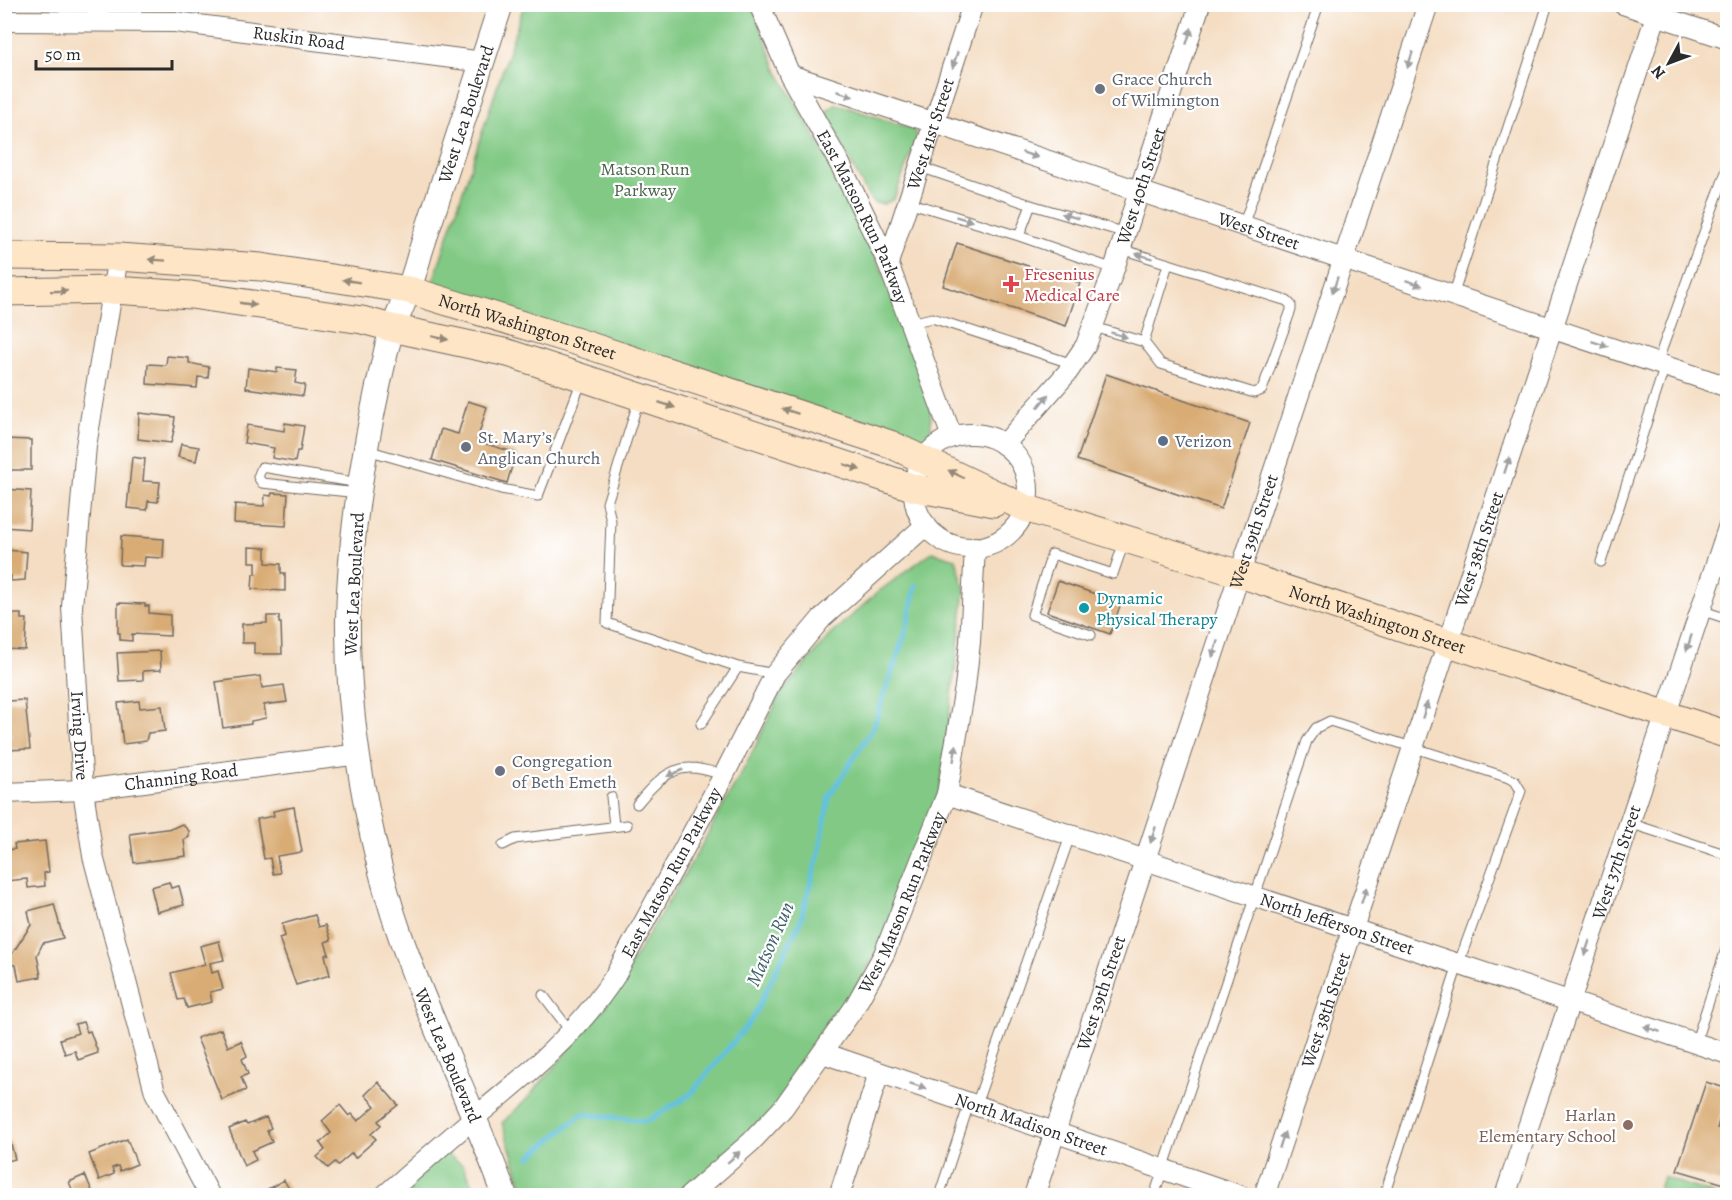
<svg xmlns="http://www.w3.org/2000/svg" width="1732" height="1200" viewBox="0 0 1732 1200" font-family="Alegreya,serif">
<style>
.green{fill:#81c984;stroke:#567a58;stroke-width:1.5}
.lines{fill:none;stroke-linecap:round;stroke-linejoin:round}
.stream{stroke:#62c1e0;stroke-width:5}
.building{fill:#d9ac74}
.service-casing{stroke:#716960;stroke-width:11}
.minor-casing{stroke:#716960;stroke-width:22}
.tertiary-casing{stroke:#716960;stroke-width:26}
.secondary-casing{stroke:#716960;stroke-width:29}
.service{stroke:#fff;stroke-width:9}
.minor{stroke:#fff;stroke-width:20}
.tertiary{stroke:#fff;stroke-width:24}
.secondary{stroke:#fee5c5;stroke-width:27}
.oneway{fill:#a0a0a0}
.oneway2{fill:#948878}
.worship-dot{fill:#6b7280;stroke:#fff;stroke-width:2}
.health-dot{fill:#e0444e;stroke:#fff;stroke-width:2}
.service-dot{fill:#5c6f8a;stroke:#fff;stroke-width:2}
.culture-dot{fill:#0f9aa8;stroke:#fff;stroke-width:2}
.education-dot{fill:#8d6e63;stroke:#fff;stroke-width:2}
.labels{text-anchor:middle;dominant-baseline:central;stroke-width:4.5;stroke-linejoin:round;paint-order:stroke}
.street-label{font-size:18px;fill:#2b2b2b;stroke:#fff}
.worship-label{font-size:18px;fill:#5b616d;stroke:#fff;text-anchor:start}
.park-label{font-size:18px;fill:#49624a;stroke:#fff}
.health-label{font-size:18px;fill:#be3a42;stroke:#fff;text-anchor:start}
.service-label{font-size:18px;fill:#4e5e75;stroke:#fff;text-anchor:start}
.culture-label{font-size:18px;fill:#0d838f;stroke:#fff;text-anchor:start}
.education-label{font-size:18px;fill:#785e54;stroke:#fff;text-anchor:end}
.water-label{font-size:20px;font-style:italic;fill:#3e606a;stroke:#fff}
</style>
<rect width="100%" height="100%" fill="#fff"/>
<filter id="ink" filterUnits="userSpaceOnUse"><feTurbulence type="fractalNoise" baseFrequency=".0167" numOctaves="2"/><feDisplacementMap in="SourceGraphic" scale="12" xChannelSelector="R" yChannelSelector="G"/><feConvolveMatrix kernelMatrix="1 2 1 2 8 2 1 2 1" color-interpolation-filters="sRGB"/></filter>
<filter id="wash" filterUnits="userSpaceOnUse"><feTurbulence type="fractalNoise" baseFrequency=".008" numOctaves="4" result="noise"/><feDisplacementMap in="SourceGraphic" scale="24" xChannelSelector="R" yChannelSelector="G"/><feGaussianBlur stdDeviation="1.35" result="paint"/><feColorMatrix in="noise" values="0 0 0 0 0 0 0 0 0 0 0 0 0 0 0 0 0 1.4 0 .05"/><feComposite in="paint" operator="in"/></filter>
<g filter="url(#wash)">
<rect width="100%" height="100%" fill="#f4ddc2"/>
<path class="green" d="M524 5H752L777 70 830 163 888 283 930 395 931 429 915 446 431 288Z
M837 104 910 128 915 132 917 137 894 199 884 204 875 203 868 196 827 115 828 110Z
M932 552 956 559 965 590 940 791 900 913 792 1096 691 1195H525L502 1123 525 1101 604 1009 692 862 747 763 781 693 830 635 878 592Z
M439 1149 463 1165 478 1195 384 1196Z
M1663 1177 1716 1195H1657Z"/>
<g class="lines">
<path class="stream" d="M530 1157 582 1114 647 1121 690 1095 752 1019 800 922 820 849 829 797 873 728 906 631 916 585"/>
</g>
<g id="blocks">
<path class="building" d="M957 243 1080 283 1066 326 943 286Z
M167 356 189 358V363L209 367 208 378 198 377 197 388 147 384 148 364 166 365Z
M248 368 277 372V368L297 370 295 383 305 385 303 396 246 388Z
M1106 374 1250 423 1221 509 1077 460Z
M468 401 487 407 477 441 516 453 507 483 432 460 441 429 458 434Z
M139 413 175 417 174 425 175 426 171 443 138 439Z
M285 423 304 426 300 451H297L295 462 272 458 274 448 244 443 247 425 284 431Z
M5 439 31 440V470H5Z
M181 444 199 447 196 461 178 457Z
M132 457 145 459 143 481 160 482 158 502 148 501 147 510 127 508Z
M4 489 31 491 29 529 4 527Z
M272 493 288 494 286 526 234 523 235 504 264 506 265 495 271 496Z
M121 536 164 539 163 558 145 557 144 566 120 565Z
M249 547 266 548V563L281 564V573H285V591L252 589 253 574H256V562H249Z
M7 550 27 552 25 580 11 581V576H4V556Z
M1058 581 1121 603 1110 634 1047 612Z
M118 603 145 604V606H149V613L170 615V636L132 634V641L120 640V633H118Z
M4 614H21V619H27L25 650 4 649Z
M267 616H279V623H281L282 654H254V643H242V624L267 623Z
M160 651 161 670 143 671V680L119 681 117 653Z
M260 676 262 688 284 685 287 702 264 705 266 718 251 721V724L223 728 216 682Z
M25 700 30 749 5 750 4 738 11 737 10 731H4V719L9 718 8 701Z
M139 701 140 708 162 706 165 731 148 733 146 741 123 744 118 703Z
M294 807 302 852 277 856 280 873 273 874 270 858 264 859 257 819 274 816 273 811Z
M182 824 189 831V837L184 840 186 856 134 863 130 834 173 828Z
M45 841 49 872 44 873 45 886 28 888 27 879 4 881V850L15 849 14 844Z
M169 882 171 888 179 886 184 905 157 912 151 887Z
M54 904 63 938 43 943 37 955 41 977 19 981 16 965H12L10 957 31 925 28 911Z
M315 915 319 927 326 925 331 940 325 942 329 954 325 955 330 975 296 985 279 938 285 936 282 924Z
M219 941 224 960 210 963 212 973 218 971 223 989 210 992 212 1002 187 1008 184 999 178 1000 171 973 205 964 200 946Z
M83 1022 87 1032 90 1031 98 1053 78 1060 75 1051 65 1054 60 1039 78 1033 75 1024Z
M221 1029 228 1047 241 1041 247 1056 242 1059 248 1074 241 1077 246 1090 222 1100 197 1038Z
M378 1082 398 1105 378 1121 381 1125 371 1134 376 1139 355 1158 352 1153 338 1165 335 1162 328 1168 317 1157 325 1150 320 1143 331 1133 322 1121 340 1105 349 1116 352 1114 358 1121 375 1106 365 1095Z
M1706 1082 1728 1089 1717 1128 1728 1131V1185L1677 1170Z
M266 1117 271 1128 267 1130 272 1142 252 1151 256 1160 244 1166 229 1129 245 1122 247 1125Z
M127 1139 137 1164 120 1171 118 1166 112 1168 114 1174 99 1180 89 1154Z
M10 1141 15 1159 4 1162V1142Z
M85 1175 93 1193 87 1196H75L69 1182Z
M284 1180 293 1196H255Z
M147 1189 150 1196H132Z"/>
</g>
</g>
<g filter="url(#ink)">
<use href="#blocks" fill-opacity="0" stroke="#716960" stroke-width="1.5"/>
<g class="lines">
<defs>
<path id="service" d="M920 167 1031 205 1126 233
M908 202 1019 236 1114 269
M1243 226 1319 4
M1019 236 1031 205
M1453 296 1548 4
M910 323 932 318 1073 364
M1094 327 1144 342 1161 364 1254 393 1262 390 1291 310V305L1287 301 1121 249
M1144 342 1168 264
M1657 363 1728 166
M639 399 607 503 611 521 607 623 738 667
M367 450 501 489 538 496 582 380
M359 493 262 483 258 477 262 467 359 483
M1601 562 1665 366
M1700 610 1728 619
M1091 635 1032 615 1052 554 1113 574 1124 542
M701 724 738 667 775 674
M611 797 614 826
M637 804C650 788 668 767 691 768 701 768 713 772 724 775
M1629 823 1728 855
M503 845 515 839 627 825
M543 995 571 1032
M1695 1044 1728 943
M976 1105 1070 836
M939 1196 969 1104
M1154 1196 1307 741 1316 728 1330 721 1506 777 1515 781 1521 791 1458 965 1384 1196"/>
<g id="minor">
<path id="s1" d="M759 4 790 75 841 166 888 263 952 437"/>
<path d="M1623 4 1728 39"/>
<path id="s2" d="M4 21 175 22 483 62"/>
<path id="s3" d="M790 75 1728 387"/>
<path id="s4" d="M118 257 86 446 72 607 83 790 93 856 155 1092 210 1196"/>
<path id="s5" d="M888 263 973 4"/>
<circle cx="971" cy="491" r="57"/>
<path id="s6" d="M1004 445 1067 373 1086 345 1114 269 1200 4"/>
<path id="s7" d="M4 793 83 790 359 754"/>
<path id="s8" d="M947 794 1728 1054"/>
<path id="s9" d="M823 1053 1241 1196"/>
<path id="s10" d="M384 1196C414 1170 444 1143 474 1118 526 1076 578 1033 615 976L724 775 775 674 822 618 926 525"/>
<path id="s11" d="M689 1196 751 1142 783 1108 854 1008 884 954 947 794 965 687 970 642 975 547"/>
<path d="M839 1196 879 1073"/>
<path id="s12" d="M1034 1196 1428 4"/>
<path id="s13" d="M1264 1196 1660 4"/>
<path id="s14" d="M1505 1196 1728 528"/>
</g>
<g id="tertiary">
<path id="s15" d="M501 4C474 87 447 170 420 253 417 265 413 277 409 289 402 308 392 326 387 347 366 435 350 527 348 618 347 698 360 786 379 864 407 980 465 1084 505 1196"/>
</g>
<g id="secondary">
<path id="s16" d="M4 256 118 257 261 267 409 290 578 342 890 444 1025 508 1240 574 1728 735"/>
<path d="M4 292 113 290 191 295 362 320 392 328 508 353 915 488 994 503"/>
</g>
</defs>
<use href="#service" class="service-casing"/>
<use href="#minor" class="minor-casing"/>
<use href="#tertiary" class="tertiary-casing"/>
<use href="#secondary" class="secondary-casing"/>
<use href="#service" class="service"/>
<use href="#minor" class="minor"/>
<use href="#tertiary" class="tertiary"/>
<use href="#secondary" class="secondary"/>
</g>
<defs><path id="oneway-solid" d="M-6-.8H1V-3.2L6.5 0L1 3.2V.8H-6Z" transform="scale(1.5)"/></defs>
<g class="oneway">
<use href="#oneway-solid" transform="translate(1189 36) rotate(-72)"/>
<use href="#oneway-solid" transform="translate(955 60) rotate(108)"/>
<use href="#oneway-solid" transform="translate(1410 60) rotate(108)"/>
<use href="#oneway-solid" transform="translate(845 94) rotate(18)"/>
<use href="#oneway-solid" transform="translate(1030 155) rotate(18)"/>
<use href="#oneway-solid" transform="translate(1070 216) rotate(-163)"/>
<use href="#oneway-solid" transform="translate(964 219) rotate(17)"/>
<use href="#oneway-solid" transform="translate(1144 256) rotate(-163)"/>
<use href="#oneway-solid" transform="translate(1414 283) rotate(18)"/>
<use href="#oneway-solid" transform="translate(1335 285) rotate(108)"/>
<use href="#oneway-solid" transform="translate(1119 335) rotate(17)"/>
<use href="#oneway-solid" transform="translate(1600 344) rotate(18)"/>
<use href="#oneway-solid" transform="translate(1043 401) rotate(-50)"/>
<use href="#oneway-solid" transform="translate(1507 465) rotate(-72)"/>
<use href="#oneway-solid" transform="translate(1689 643) rotate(108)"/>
<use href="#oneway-solid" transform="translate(1215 649) rotate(108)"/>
<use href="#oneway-solid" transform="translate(1425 710) rotate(-72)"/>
<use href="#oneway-solid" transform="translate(955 753) rotate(-80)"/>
<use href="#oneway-solid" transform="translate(675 773) rotate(158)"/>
<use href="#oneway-solid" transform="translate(1153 835) rotate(108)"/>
<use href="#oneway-solid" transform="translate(1364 895) rotate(-72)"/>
<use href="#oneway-solid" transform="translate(1587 948) rotate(109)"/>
<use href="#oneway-solid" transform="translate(1652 1029) rotate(-162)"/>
<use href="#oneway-solid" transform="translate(918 1086) rotate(19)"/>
<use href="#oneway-solid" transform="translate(1282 1140) rotate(-72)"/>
<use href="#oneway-solid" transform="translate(734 1157) rotate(-41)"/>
</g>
<g class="oneway2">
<use href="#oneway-solid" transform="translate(157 260) rotate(-176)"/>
<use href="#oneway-solid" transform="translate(351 281) rotate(-171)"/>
<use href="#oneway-solid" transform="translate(59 291) rotate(-1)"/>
<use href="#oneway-solid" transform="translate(248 304) rotate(8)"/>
<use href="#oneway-solid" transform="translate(440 338) rotate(12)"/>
<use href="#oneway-solid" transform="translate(667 405) rotate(18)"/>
<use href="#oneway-solid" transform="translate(790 411) rotate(-162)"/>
<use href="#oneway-solid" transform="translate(852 467) rotate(19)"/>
<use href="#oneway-solid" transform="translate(956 474) rotate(-154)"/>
</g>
</g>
<g class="worship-dot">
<circle cx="1100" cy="89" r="6"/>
<circle cx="466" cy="447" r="6"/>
<circle cx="500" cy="771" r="6"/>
</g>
<path class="health-dot" d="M1008 275h6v6h6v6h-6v6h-6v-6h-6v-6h6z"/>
<circle class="service-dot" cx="1163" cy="441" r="6"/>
<circle class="culture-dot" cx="1084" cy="608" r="6"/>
<circle class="education-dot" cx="1628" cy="1125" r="6"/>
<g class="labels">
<g class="street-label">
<text stroke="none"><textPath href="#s2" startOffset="296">Ruskin Road</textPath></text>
<text transform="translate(466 114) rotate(-72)">West Lea Boulevard</text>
<text stroke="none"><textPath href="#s5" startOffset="136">West 41st Street</textPath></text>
<text stroke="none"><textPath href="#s6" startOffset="298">West 40th Street</textPath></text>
<text stroke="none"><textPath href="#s1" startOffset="237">East Matson Run Parkway</textPath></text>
<text stroke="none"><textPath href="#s3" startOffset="494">West Street</textPath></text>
<text stroke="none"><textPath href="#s16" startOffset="531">North Washington Street</textPath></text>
<text stroke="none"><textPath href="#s12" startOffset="700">West 39th Street</textPath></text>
<text stroke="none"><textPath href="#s13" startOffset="682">West 38th Street</textPath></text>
<text transform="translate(354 584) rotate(-87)">West Lea Boulevard</text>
<text stroke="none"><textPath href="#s16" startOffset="1431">North Washington Street</textPath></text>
<text stroke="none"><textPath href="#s4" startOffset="482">Irving Drive</textPath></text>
<text stroke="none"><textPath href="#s7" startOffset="178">Channing Road</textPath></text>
<text stroke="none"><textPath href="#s14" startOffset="352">West 37th Street</textPath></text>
<text stroke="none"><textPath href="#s10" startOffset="438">East Matson Run Parkway</textPath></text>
<text stroke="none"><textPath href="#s11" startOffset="368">West Matson Run Parkway</textPath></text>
<text stroke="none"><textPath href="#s8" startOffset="411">North Jefferson Street</textPath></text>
<text stroke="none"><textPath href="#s12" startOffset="214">West 39th Street</textPath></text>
<text stroke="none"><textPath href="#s13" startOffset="196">West 38th Street</textPath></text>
<text stroke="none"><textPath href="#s15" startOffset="1088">West Lea Boulevard</textPath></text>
<text stroke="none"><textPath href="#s9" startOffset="220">North Madison Street</textPath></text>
</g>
<g class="worship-label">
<text x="1112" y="79">Grace Church<tspan x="1112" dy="21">of Wilmington</tspan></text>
<text x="478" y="437">St. Mary’s<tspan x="478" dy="21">Anglican Church</tspan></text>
<text x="512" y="761">Congregation<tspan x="512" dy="21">of Beth Emeth</tspan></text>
</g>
<g class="park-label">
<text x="645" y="169">Matson Run<tspan x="645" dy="21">Parkway</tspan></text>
</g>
<g class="health-label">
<text x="1024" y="274">Fresenius<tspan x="1024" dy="21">Medical Care</tspan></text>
</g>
<g class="service-label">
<text x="1175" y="441">Verizon</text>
</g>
<g class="culture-label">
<text x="1096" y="598">Dynamic<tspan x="1096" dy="21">Physical Therapy</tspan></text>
</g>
<g class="education-label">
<text x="1616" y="1115">Harlan<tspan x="1616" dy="21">Elementary School</tspan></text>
</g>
<g class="water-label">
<text transform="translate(770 944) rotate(-66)">Matson Run</text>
</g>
</g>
<rect width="1732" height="1200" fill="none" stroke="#fff" stroke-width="24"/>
<g transform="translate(1669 63) rotate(229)" stroke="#ffffff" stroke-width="4.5" paint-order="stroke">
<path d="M0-4.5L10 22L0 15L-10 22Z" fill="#2b2b2b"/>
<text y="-9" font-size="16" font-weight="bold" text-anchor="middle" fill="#2b2b2b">N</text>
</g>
<path d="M36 60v9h136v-9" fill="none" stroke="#2b2b2b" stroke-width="3"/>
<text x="45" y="60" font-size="18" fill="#2b2b2b" stroke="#ffffff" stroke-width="4.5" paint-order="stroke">50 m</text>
</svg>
